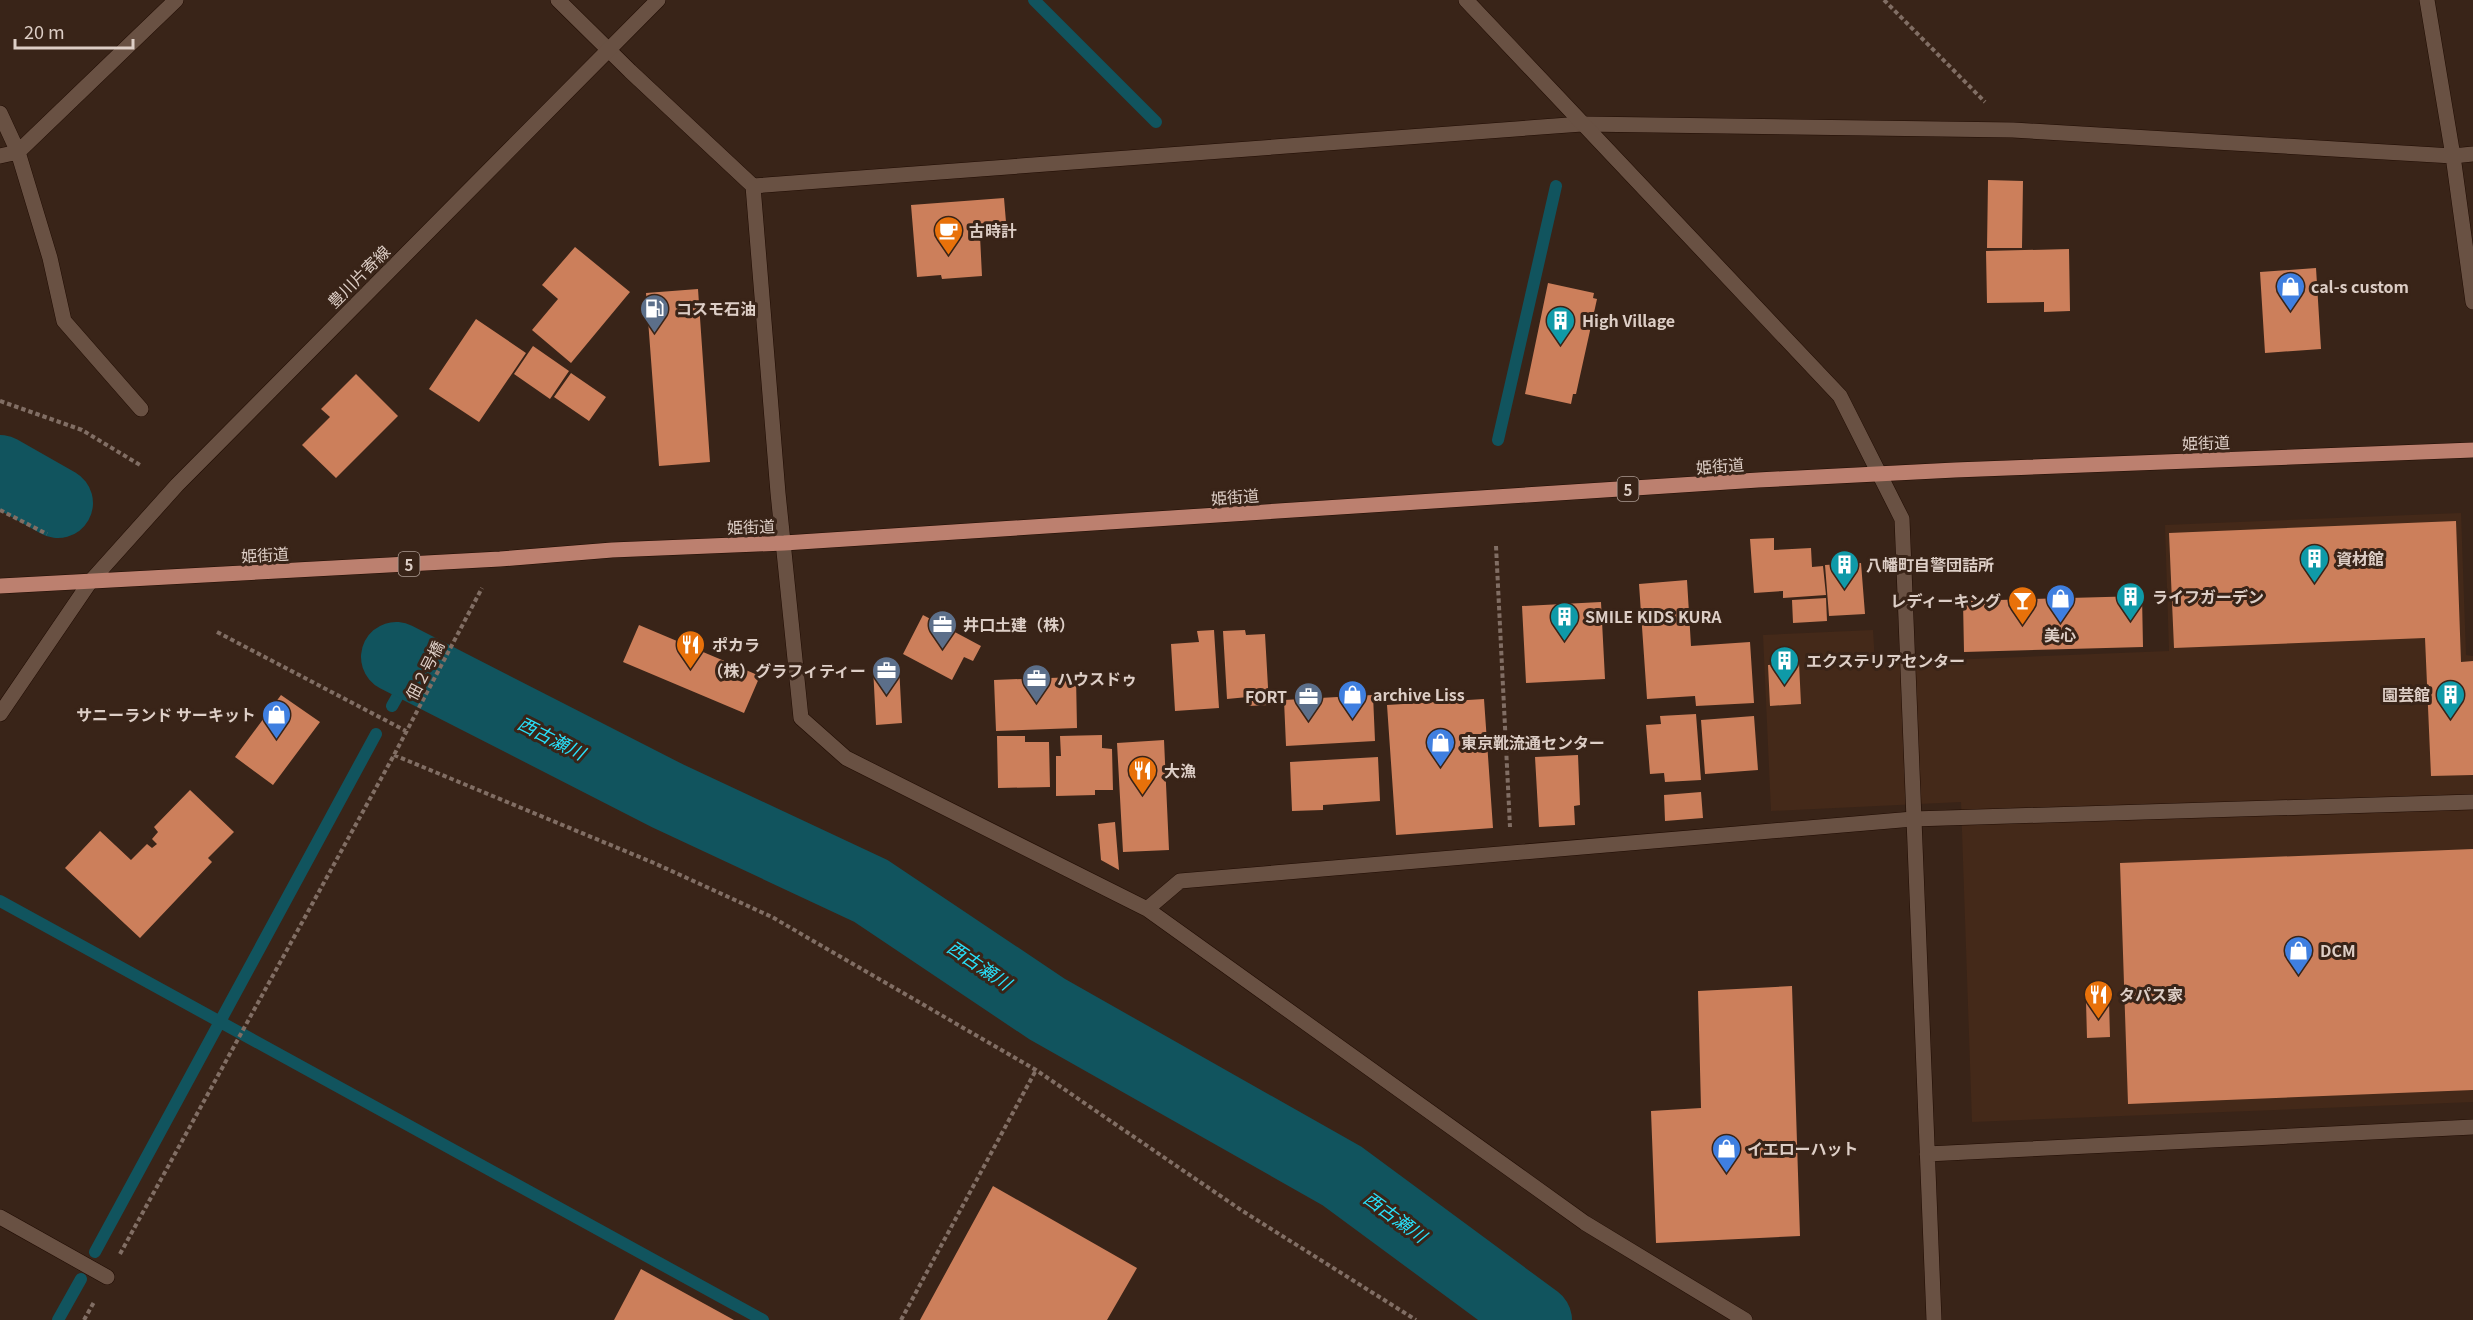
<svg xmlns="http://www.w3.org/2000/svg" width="2473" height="1320" viewBox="0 0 2473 1320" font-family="Georgia,'Noto Sans JP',serif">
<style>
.built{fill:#442919}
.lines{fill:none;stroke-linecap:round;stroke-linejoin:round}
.stream{stroke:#11545e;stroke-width:12}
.river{stroke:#11545e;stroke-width:70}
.building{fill:#cc7f5b}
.minor-casing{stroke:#200c03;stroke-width:16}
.tertiary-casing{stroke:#200c03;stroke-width:16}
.secondary-casing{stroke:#200c03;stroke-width:16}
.primary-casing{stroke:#200c03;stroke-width:16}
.path{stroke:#816e64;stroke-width:4;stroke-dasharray:4.5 3;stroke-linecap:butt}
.minor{stroke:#695143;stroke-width:15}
.tertiary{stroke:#695143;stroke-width:15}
.secondary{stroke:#695143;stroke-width:15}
.primary{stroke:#bc806f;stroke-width:15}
.labels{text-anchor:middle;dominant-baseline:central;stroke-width:6;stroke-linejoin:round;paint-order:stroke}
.shield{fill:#392418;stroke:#ac9b92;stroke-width:1.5}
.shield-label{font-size:15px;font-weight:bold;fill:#ddcec6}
.poi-label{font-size:16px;font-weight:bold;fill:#ddcec6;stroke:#392418;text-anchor:start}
.street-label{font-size:16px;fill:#ddcec6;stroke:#392418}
.water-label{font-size:18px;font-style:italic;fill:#28e0fa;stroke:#392418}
</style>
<rect width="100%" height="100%" fill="#392418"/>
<path class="built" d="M2461 513 2466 655 2473 656V1102L1972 1122 1961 802 1771 811 1763 635 1873 630 1875 663 2169 651 2165 525Z"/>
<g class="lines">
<path class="stream" d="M1034 0 1156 122
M1498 440 1556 186
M392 706 414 667
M0 901 763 1320
M95 1252 376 734
M58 1320 81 1279"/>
<path class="river" d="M0 470 58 503
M396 657 668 796 871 891 1047 1009 1342 1176 1537 1320"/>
</g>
<path class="building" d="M1988 180 2023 181 2022 248H1987Z
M1004 198 1007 234 980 236 982 276 942 279 941 275 917 277 911 205Z
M575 247 630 292 571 363 532 330 558 299 542 285Z
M2069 249 2070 311 2044 312V302L1987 303 1986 251Z
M2316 268 2321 349 2265 353 2260 272Z
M1548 283 1594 293 1593 298 1597 299 1576 394H1573L1571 404 1525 394Z
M698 289 710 462 659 466 646 293Z
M476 319 526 353 479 422 429 389Z
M533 346 569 371 550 399 514 374Z
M571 373 606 397 589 421 554 397Z
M356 374 398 416 336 478 302 445 330 417 321 409Z
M2456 521 2461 662 2473 661V775L2431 776 2425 638 2174 648 2169 533Z
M1774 538V550L1811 548 1812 567 1823 566 1826 595 1783 598V591L1754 593 1750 539Z
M1861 563 1865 614 1829 616 1825 565Z
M1687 580 1691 646 1750 642 1754 703 1696 706 1695 696 1647 699 1639 584Z
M2142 596 2143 647 1964 652 1963 601Z
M1826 598 1827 621 1793 623 1792 600Z
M1601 602 1605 679 1526 683 1522 606Z
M923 615 981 646 973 661 964 657 952 680 903 654Z
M639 625 760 676 744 713 623 662Z
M1214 630 1219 708 1175 711 1171 644 1199 642 1197 631Z
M1245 630 1246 635 1265 634 1269 705 1248 706V697L1227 699 1223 631Z
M1799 663 1801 704 1770 706 1768 665Z
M899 665 902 723 876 725 873 667Z
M1076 677 1077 728 996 731 994 680Z
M281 695 320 722 273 785 235 757Z
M1373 695 1375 741 1286 746 1284 700Z
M1484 699 1493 828 1396 835 1387 705Z
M1696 714 1701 780 1665 782 1664 773 1650 774 1646 725 1661 724 1660 716Z
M1754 716 1758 770 1705 774 1701 720Z
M1102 735V748L1112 749 1113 790H1095V795L1056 796V756H1061L1060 736Z
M997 736H1025V742H1049L1050 787 998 788Z
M1164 740 1169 850 1123 852 1117 743Z
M1578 755 1580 805 1574 806 1575 825 1539 827 1535 757Z
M1378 757 1380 801 1323 805V810L1292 811 1290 762Z
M190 790 234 832 208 858 212 862 140 938 65 868 100 831 131 860 147 844 152 848 157 844 152 839 158 832 154 827Z
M1701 792 1703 818 1665 821 1664 795Z
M1115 822 1119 870 1101 860 1098 824Z
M2473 849V1090L2128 1104 2120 863Z
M1792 986 1800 1236 1656 1243 1651 1111 1701 1108 1698 991Z
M2086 1001H2109L2110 1037 2087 1038Z
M993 1186 1137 1268 1107 1320H920Z
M641 1269 734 1320H614Z"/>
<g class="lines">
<defs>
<path id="minor" d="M558 0 630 71 753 186 778 493 801 718 846 758 1147 909 1585 1223 1745 1320
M2427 0 2453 156 2473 302
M0 113 18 152 50 258 64 321 141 409
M0 156 18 152 176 0
M753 186 1582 124 2013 130 2453 156 2473 154
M1147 909 1180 881 1913 819 2473 802
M0 1217 107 1277"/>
<path id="tertiary" d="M1466 0 1840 396 1902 519 1934 1320
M0 714 90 582
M1927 1154 2473 1127"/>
<path id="secondary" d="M90 582 177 485 658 0"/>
<path id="primary" d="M0 586 500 559 612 550 784 543 1758 480 1955 470 2473 450"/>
</defs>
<use href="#minor" class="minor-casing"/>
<use href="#tertiary" class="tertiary-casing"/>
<use href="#secondary" class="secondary-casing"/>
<use href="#primary" class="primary-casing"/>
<path class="path" d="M1884 0 1985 102
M0 401 82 430 140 465
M0 510 47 534
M1496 546 1510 827
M217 632 406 731
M394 755 654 863 772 917 1036 1070 1241 1210 1416 1320
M120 1254 394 755 482 588
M84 1320 94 1302
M901 1320 1036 1070"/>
<use href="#minor" class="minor"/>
<use href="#tertiary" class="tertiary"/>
<use href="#secondary" class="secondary"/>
<use href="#primary" class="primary"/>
</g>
<defs>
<symbol id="cafe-pin" viewBox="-11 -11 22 30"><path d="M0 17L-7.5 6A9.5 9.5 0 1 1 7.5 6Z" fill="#e8710a" stroke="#392418"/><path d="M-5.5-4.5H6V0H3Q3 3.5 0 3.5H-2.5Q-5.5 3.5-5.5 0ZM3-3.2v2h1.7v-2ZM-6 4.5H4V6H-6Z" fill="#fff"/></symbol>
<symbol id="shop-pin" viewBox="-11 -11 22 30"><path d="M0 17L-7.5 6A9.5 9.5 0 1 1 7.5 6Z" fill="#3f7fe0" stroke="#392418"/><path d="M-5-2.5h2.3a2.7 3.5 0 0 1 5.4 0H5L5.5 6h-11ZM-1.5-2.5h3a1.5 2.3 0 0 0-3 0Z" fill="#fff"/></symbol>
<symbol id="fuel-pin" viewBox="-11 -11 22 30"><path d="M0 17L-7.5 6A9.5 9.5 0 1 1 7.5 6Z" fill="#5c6f8a" stroke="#392418"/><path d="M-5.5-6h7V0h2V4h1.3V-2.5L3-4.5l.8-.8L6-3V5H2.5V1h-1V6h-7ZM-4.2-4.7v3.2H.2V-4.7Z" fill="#fff"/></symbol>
<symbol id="building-pin" viewBox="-11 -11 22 30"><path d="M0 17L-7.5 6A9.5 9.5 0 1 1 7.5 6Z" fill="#0f9aa8" stroke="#392418"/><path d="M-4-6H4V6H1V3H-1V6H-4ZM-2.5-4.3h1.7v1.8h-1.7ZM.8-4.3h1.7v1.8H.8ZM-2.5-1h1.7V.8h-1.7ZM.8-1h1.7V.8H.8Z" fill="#fff"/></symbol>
<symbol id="bar-pin" viewBox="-11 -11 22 30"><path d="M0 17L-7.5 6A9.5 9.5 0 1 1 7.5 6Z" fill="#e8710a" stroke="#392418"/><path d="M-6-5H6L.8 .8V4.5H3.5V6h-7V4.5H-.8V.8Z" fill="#fff"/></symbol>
<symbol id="office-pin" viewBox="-11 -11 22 30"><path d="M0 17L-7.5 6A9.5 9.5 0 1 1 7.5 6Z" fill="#5c6f8a" stroke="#392418"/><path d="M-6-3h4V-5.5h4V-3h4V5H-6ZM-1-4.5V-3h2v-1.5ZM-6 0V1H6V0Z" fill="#fff"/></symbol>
<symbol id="restaurant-pin" viewBox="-11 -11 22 30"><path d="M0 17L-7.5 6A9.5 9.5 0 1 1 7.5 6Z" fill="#e8710a" stroke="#392418"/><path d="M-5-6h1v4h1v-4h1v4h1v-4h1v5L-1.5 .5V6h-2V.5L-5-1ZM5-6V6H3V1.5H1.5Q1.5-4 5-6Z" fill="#fff"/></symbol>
</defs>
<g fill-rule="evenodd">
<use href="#cafe-pin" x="932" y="214" width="33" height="45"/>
<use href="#shop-pin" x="2274" y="270" width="33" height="45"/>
<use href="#fuel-pin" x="638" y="292" width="33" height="45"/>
<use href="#building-pin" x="1544" y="304" width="33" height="45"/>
<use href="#building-pin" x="2298" y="542" width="33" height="45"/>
<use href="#building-pin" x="1828" y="548" width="33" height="45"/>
<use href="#building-pin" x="2114" y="580" width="33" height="45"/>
<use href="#shop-pin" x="2044" y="582" width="33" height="45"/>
<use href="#bar-pin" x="2006" y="584" width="33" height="45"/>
<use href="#building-pin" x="1548" y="600" width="33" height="45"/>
<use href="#office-pin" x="926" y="608" width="33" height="45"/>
<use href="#restaurant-pin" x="674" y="628" width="33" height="45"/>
<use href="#building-pin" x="1768" y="644" width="33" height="45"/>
<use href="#office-pin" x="870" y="654" width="33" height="45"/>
<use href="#office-pin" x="1020" y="662" width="33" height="45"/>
<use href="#shop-pin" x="1336" y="678" width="33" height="45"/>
<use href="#building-pin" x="2434" y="678" width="33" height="45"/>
<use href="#office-pin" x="1292" y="680" width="33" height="45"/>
<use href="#shop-pin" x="260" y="698" width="33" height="45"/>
<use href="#shop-pin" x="1424" y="726" width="33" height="45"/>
<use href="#restaurant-pin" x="1126" y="754" width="33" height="45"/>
<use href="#shop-pin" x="2282" y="934" width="33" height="45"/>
<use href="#restaurant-pin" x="2082" y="978" width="33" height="45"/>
<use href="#shop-pin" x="1710" y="1132" width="33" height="45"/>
</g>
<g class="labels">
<g class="shield">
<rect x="1617.5" y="477" width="21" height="24" rx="4.5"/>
<rect x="398.5" y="552" width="21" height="24" rx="4.5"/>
</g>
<g class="shield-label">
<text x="1628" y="489">5</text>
<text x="409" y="564">5</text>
</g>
<g class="poi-label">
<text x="969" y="230">古時計</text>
<text x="2311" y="286">cal-s custom</text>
<text x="676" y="308">コスモ石油</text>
<text x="1582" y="320">High Village</text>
<text x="2336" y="558">資材館</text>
<text x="1866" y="564">八幡町自警団詰所</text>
<text x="2152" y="596">ライフガーデン</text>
<text x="2001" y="600" text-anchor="end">レディーキング</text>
<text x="1585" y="616">SMILE KIDS KURA</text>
<text x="963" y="624">井口土建（株）</text>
<text x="2060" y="634" text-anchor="middle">美心</text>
<text x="712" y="644">ポカラ</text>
<text x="1806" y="660">エクステリアセンター</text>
<text x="866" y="670" text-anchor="end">（株）グラフィティー</text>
<text x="1057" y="678">ハウスドゥ</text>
<text x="1373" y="694">archive Liss</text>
<text x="2430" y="694" text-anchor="end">園芸館</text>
<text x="1287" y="696" text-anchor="end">FORT</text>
<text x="256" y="714" text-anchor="end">サニーランド サーキット</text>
<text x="1461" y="742">東京靴流通センター</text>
<text x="1164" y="770">大漁</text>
<text x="2320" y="950">DCM</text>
<text x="2119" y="994">タパス家</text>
<text x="1747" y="1148">イエローハット</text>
</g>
<g class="street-label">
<text transform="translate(358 276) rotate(-45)">豊川片寄線</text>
<text transform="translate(2206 442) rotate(-2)">姫街道</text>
<text transform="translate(1720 465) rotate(-4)">姫街道</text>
<text transform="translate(1235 496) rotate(-4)">姫街道</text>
<text transform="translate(751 526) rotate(-2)">姫街道</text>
<text transform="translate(265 554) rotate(-3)">姫街道</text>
<text transform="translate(424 670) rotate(-63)">佃２号橋</text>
</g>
<g class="water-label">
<text transform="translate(552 737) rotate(27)">西古瀬川</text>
<text transform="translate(980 964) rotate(34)">西古瀬川</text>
<text transform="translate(1396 1216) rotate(36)">西古瀬川</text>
</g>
</g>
<path d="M15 39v9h118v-9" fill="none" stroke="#ddcec6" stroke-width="3"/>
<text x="24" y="39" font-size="18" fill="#ddcec6" stroke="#392418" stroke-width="4.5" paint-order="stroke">20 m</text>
</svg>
